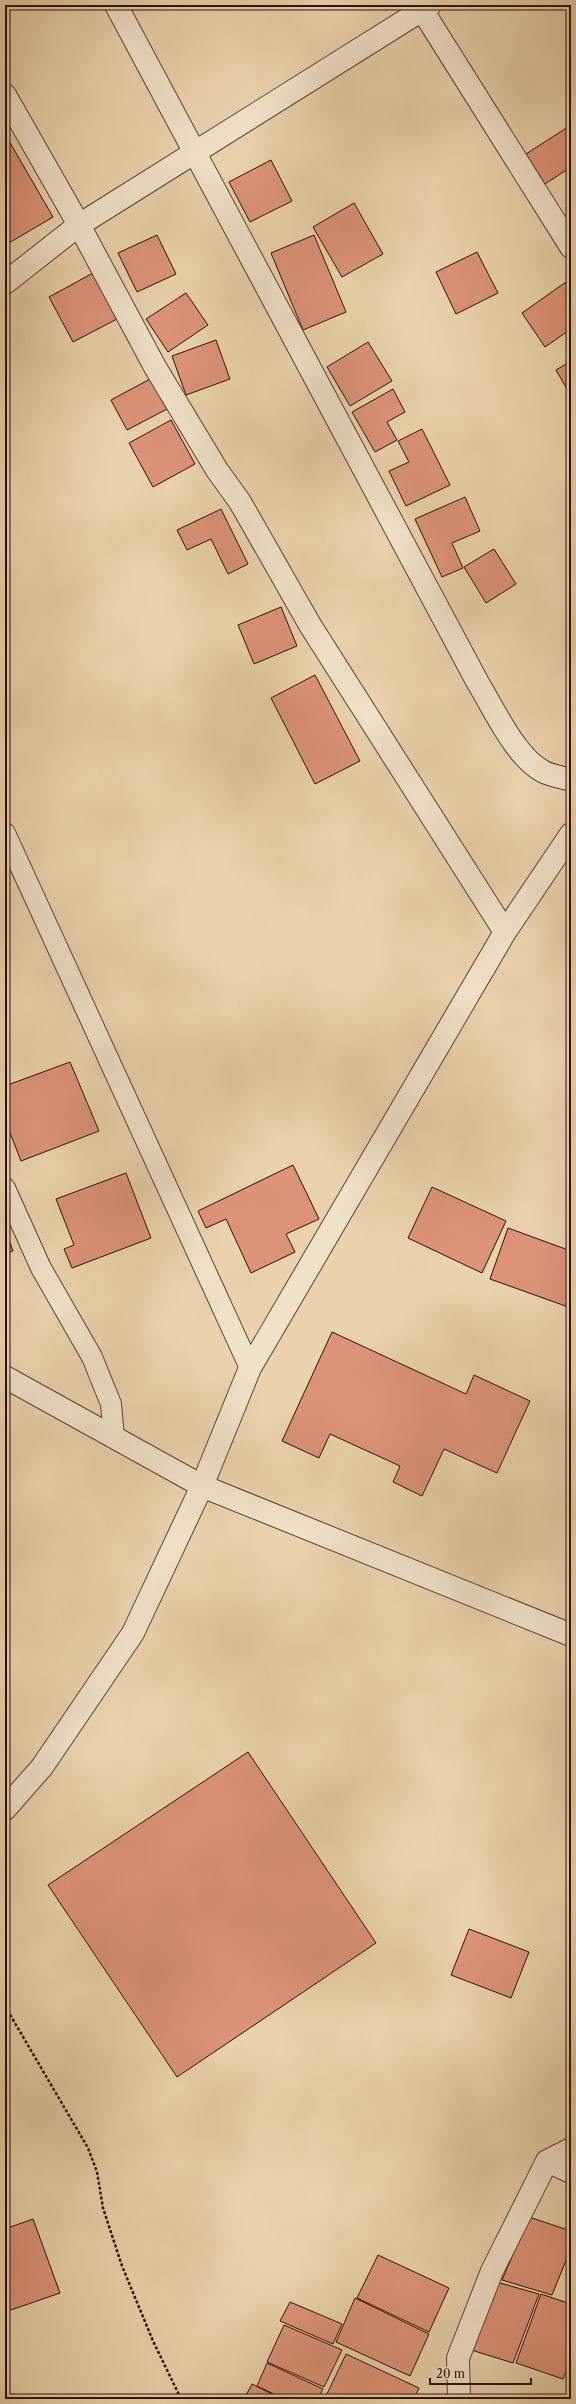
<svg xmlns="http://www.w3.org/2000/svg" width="576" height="2404" viewBox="0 0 576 2404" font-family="'Libre Caslon Text',serif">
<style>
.building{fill:#dd9379;stroke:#2b1106}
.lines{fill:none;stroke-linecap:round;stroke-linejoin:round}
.service-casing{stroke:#5b4230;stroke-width:22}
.minor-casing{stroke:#5b4230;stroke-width:24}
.path{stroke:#2b1106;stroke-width:2.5;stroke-dasharray:3 2;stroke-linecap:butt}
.service{stroke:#f1e2ca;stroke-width:20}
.minor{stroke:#f1e2ca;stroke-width:22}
</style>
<rect width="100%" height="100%" fill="#ead3ad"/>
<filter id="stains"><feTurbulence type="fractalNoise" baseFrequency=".005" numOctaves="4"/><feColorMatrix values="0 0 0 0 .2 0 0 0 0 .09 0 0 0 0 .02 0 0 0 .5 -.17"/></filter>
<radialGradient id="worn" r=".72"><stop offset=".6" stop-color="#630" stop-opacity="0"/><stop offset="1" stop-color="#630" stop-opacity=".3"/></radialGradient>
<path class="building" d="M568 127 571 132V167L545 184 526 154Z
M5 134 53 217 9 243 5 235Z
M271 160 292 201 250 222 229 182Z
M354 203 383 254 342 277 313 227Z
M157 235 176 274 137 292 118 253Z
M314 235 346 312 303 330 271 253Z
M477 252 498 293 456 314 436 272Z
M93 273 117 319 73 342 49 297Z
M566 282 571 289V329L545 347 522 313Z
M186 293 208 325 168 352 146 319Z
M216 340 230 379 186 395 172 356Z
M368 342 392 381 350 406 327 367Z
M571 361V396L556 370Z
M150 379 167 409 127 430 111 400Z
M393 389 405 412 387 422 397 440 375 452 352 412Z
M171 420 195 464 153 487 129 443Z
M422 429 450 485 406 506 389 471 409 462 398 441Z
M465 497 480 531 452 543 463 568 442 577 415 519Z
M221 509 248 564 228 574 211 539 187 550 177 530Z
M494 549 516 584 486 603 464 567Z
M281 607 297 646 254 664 238 625Z
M315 675 360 761 315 784 271 698Z
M70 1062 99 1131 21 1161 5 1120V1086Z
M293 1165 319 1219 286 1234 295 1252 251 1273 226 1219 206 1228 198 1211Z
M126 1173 151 1238 72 1268 64 1249 74 1245 56 1199Z
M432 1187 506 1221 482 1273 408 1238Z
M508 1228 571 1251V1308L490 1279Z
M5 1229 13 1251 5 1254Z
M332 1332 466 1394 474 1375 530 1401 497 1473 444 1449 422 1496 393 1482 400 1466 330 1434 319 1458 282 1441Z
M248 1752 376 1943 177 2077 48 1885Z
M469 1929 529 1952 511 1998 451 1975Z
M529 2217 571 2231V2248L552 2295 502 2280Z
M33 2219 60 2293 5 2312V2229Z
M378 2255 449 2288 429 2332 357 2298Z
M493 2281 539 2294 513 2363 468 2349Z
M541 2294 571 2304V2358L563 2379 516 2363Z
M355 2298 429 2334 410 2376 336 2342Z
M290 2302 342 2324 333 2344 280 2321Z
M284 2325 342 2350 324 2387 267 2362Z
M346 2354 419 2388 414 2399H334L326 2396Z
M267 2363 323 2389 318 2399H284L257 2386Z
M252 2384 282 2399H244Z"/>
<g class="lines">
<defs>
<path id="service" d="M5 833 250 1368
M5 1188 41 1268 92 1357 111 1404 114 1437"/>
<path id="minor" d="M116 5 478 683C494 709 516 758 544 772 552 776 562 777 571 780
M419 5 571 247
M5 95 79 225 155 367 217 470 240 502 310 625 505 932
M5 283 79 225 430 5
M5 1377 202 1486 571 1635
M5 1809 42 1767 133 1633 202 1486 250 1368 505 932 571 834
M547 2161 571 2172
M459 2399 458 2358 492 2271 547 2161 571 2149"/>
</defs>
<use href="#service" class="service-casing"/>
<use href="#minor" class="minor-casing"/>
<path class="path" d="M5 2006 88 2148 97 2172 103 2208 122 2266 153 2341 181 2399"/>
<use href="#service" class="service"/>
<use href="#minor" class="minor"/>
</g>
<rect width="576" height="2404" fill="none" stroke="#ead3ad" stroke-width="20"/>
<rect x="6" y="6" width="564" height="2392" fill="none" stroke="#2b1106" stroke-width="2"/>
<rect x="10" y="10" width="556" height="2384" fill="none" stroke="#2b1106"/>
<path d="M430 2378v6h101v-6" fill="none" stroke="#2b1106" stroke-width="2"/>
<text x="436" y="2378" font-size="12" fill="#2b1106" stroke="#f1e2ca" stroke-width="3" paint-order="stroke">20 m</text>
<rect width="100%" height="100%" filter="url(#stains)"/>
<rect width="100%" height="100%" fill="url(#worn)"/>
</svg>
